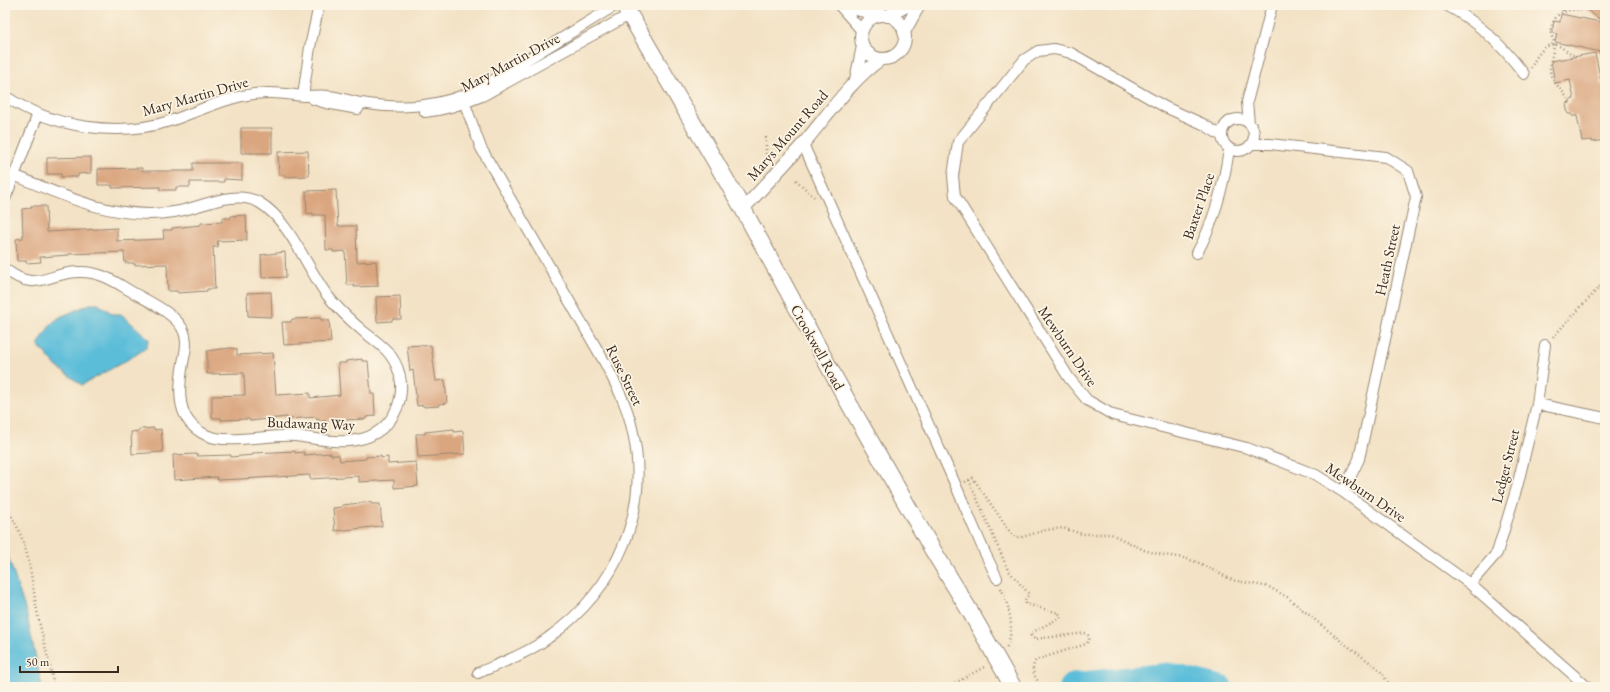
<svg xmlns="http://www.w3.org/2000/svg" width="1610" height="692" viewBox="0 0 1610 692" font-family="'EB Garamond',serif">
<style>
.water{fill:#5bbdd9;stroke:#4b747c}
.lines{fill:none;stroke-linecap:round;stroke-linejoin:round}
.river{stroke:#5bbdd9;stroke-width:23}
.building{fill:#daa67f}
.minor-casing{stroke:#978672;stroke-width:12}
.tertiary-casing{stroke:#978672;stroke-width:14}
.primary-casing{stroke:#978672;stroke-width:18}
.path{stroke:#978672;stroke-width:2.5;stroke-dasharray:1 3;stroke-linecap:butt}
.minor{stroke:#fff;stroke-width:10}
.tertiary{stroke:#fff;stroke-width:12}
.primary{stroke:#fff;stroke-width:16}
.primary-bridge-casing{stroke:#978672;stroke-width:18;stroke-linecap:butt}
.primary-bridge{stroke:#fff;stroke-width:16}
.labels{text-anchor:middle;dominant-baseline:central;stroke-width:3.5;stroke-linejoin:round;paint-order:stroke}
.street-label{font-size:15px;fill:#3b2a1e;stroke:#fcf5e5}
</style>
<rect width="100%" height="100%" fill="#fcf5e5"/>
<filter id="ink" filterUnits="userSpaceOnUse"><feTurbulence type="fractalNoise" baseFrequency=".025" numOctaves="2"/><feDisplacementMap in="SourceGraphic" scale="8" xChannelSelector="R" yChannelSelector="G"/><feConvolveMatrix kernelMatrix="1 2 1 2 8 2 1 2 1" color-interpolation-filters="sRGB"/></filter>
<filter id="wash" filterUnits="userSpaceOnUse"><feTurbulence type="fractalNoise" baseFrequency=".012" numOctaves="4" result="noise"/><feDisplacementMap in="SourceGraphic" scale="16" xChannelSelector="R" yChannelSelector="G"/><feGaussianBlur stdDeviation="0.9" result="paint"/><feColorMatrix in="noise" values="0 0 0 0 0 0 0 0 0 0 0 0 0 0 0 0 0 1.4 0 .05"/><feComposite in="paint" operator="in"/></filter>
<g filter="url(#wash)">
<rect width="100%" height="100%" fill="#f3e2c5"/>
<path class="water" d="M90 304H98L113 314H121L149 339 146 348 134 356 82 385 57 367 38 345 51 324 60 317Z
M5 547 26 612 42 687H5Z"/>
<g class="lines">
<path class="river" d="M1070 687 1073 684 1168 674 1221 687"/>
</g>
<g id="blocks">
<path class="building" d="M1580 5H1605V23Z
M1561 14 1605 23V53L1555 42 1557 34 1552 33 1554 21 1560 22Z
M1595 53 1602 86H1605V140L1592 142V140L1582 141 1577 116H1572V114H1568L1566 104 1570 103V100L1574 99 1570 80 1555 83 1551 61Z
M241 128H272V153H241Z
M308 151 309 176 285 177V175H279L278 152Z
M91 157V173L78 174V177H61V174H47V158Z
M193 163H242V180L224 179V182H190V187H176V190H160V187L112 188V185H98V169L142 168V171H193Z
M336 190 338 226H356L357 262 376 261 378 286 354 287V285H347L345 251 333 252V250H326L325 215H313V213L307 214 306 191Z
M31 206H46L47 232 117 228V241L164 239 163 230H172V228L201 225V223L222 222V218H231V216L246 215 247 240 217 241 218 247H213L215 289H207V291L178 293 177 291H168L167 264 134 265V263H125L124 252 69 254V255L40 257 41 262 26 263V261H17L16 239 23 238 22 209 31 208Z
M285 252 286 277 262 278 261 255Z
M271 292 272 317 248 316 247 293Z
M400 296 401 319H392V321L377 322 376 297Z
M320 318 321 320H329L331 342 284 345 282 322H291L292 319Z
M422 345 423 346 431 345 436 381 445 380 447 403 439 404V406L424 407 423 405 417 406 413 370 410 371 407 346Z
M230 348 237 349V355L273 353 276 395 310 393V398L340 395 338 363H346V361L362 359V361H368L371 394H374L375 416 366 417V419L323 421V420H317L316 417 288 419 287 417 250 421 249 419 221 420V418H212V396L245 395 244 373 207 374V351Z
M154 428 155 430 161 429 163 452 132 454 131 432 139 431V429Z
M454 429V432L463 431 465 454 418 457 416 434H425V432Z
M295 451V453L304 452V455L331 453V455H339L340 461 366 459V457L381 456V458L388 457V464L416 462 418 486 394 488V480L359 482V476L310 479V475L241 479 217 480V477L174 480 173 455 197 454V456L231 455V457L253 455V453Z
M371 502V504H380L382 526 335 531 333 508 342 507V505Z"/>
</g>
</g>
<g filter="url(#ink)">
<use href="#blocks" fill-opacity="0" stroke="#978672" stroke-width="1"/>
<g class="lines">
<defs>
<path id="minor" d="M839 5 862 31
M843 5 856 10 879 16
M1446 5C1477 21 1503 46 1524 74
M5 96C52 128 119 138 173 120 204 109 237 92 271 93 282 93 293 95 304 96 312 96 321 95 329 96 339 97 350 101 361 103 404 110 439 107 479 89L616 5
M303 96 310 47 319 5
M462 96 481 148 605 363C615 383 626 403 631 424 653 509 618 588 548 638 528 653 501 663 478 673
M313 99 326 103 358 109
M425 112C446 110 463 104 482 96L629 15
M1222 135a16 16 0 1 1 32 0a16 16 0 1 1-32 0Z
M1249 123 1247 102 1272 5
M1222 136 1203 124 1165 107 1071 53 1054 49 1038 51 1024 60 958 142 953 176 955 196 1069 378 1087 400 1113 415 1247 448 1316 475 1343 492 1470 584 1585 685 1589 687
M803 144 956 486 984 551 997 578
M1252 144H1270L1386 157 1408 171 1416 197 1359 459 1343 492
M5 199 38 114
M1197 253C1214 222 1224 184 1229 149
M5 269C37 294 46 273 78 272 97 271 111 279 127 289 143 299 177 313 184 332 188 342 185 353 183 363 178 391 176 421 206 435 227 445 269 434 294 436 314 438 336 444 356 440 396 434 414 388 391 356 384 346 374 340 364 332 351 321 338 309 327 295 307 268 289 220 260 203 234 188 201 208 174 212 117 221 65 197 14 175
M1537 404 1605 418
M1470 584 1497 553 1517 487 1537 404 1545 345"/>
<path id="tertiary" d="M861 37a22 22 0 1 1 44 0a22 22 0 1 1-44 0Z
M887 16 909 5
M904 32 919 5
M856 80 863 46
M743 209C763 188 783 166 803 144 828 115 850 81 881 59"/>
<path id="primary" d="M624 5 743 209 847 400 931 547 971 613"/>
</defs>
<use href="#minor" class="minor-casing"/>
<use href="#tertiary" class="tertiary-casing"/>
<use href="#primary" class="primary-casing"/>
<path class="path" d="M1563 11V5
M1531 68C1535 59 1544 42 1556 45 1561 46 1567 52 1572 55H1574
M1569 103C1566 92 1557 88 1552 78 1547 67 1553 56 1554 45 1555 41 1552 38 1551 34 1550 31 1551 27 1552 25 1557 9 1571 10 1585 9
M766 137V156
M796 180 814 197
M1553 337 1605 281
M969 480 1008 570 1029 594 1025 600 1026 604 1059 613 1061 617 1031 633V636L1035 639 1086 633 1089 636V640L1086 644 1036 660C1029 671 1036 677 1041 687
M965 482 973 478 1012 535 1017 537H1022L1046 530 1063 528 1082 534H1111L1144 550 1158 554 1184 558 1199 563 1232 580 1269 587 1287 597 1341 641 1379 669 1391 687
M5 506C30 542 30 574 38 616 43 640 50 663 54 687
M1001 588C1009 606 1016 629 1006 648
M948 687 986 666"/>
<use href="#minor" class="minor"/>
<use href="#tertiary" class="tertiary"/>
<use href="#primary" class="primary"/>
<defs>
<path id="primary-bridge" d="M971 613 1013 687"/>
</defs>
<use href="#primary-bridge" class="primary-bridge-casing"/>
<use href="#primary-bridge" class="primary-bridge"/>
</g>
</g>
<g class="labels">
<g class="street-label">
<text transform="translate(510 62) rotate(-28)">Mary Martin Drive</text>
<text transform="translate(195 96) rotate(-16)">Mary Martin Drive</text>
<text transform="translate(787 135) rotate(-49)">Marys Mount Road</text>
<text transform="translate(1198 206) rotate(-71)">Baxter Place</text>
<text transform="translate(1387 260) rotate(-78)">Heath Street</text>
<text transform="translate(1068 346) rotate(56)">Mewburn Drive</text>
<text transform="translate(818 347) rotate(61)">Crookwell Road</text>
<text transform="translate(625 375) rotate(64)">Ruse Street</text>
<text transform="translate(311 423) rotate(2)">Budawang Way</text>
<text transform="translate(1505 466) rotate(-76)">Ledger Street</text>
<text transform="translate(1366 492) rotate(34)">Mewburn Drive</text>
</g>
</g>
<rect width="1610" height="692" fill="none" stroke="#fcf5e5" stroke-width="20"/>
<path d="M20 666v6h98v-6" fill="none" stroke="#3b2a1e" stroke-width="2"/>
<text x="26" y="666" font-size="12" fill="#3b2a1e" stroke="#fcf5e5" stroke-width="3" paint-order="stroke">50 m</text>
</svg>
